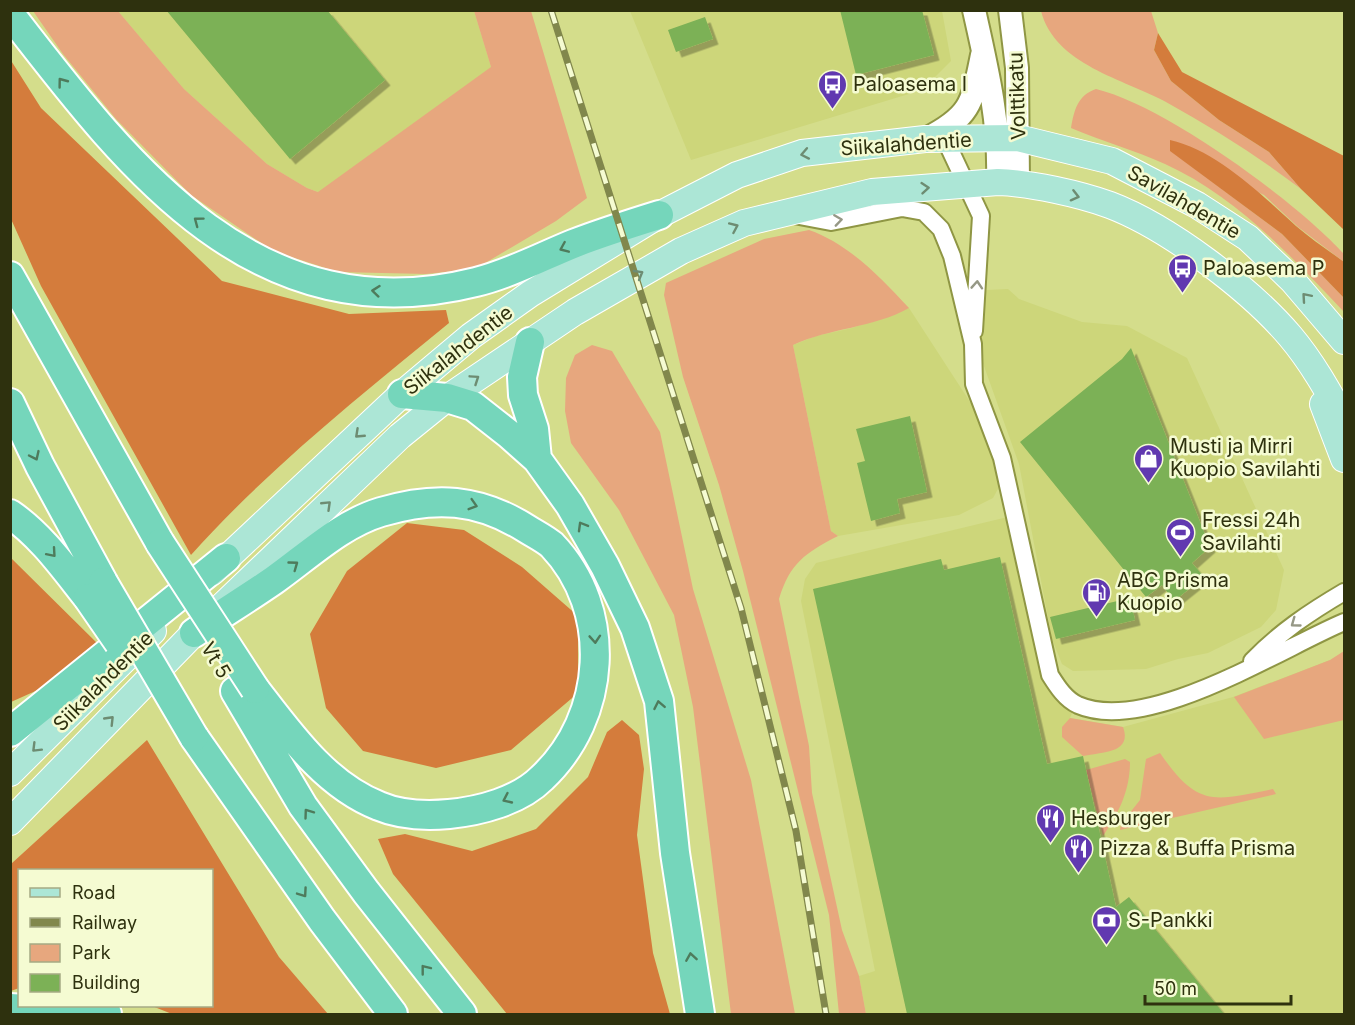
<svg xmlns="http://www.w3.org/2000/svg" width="1355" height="1025" viewBox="0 0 1355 1025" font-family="Inter,sans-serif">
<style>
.built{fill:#cdd67a}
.green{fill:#e7a77e}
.forest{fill:#d47c3c}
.building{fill:#7cb156;filter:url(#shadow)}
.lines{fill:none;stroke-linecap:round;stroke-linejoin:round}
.minor-casing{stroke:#8f9644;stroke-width:20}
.secondary-casing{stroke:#8f9644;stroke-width:26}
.primary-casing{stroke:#fff;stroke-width:28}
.motorway-casing{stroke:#fff;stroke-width:32}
.minor{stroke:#fff;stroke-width:16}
.secondary{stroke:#fff;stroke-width:22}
.primary{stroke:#ace6d6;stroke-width:26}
.motorway{stroke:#75d6bb;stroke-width:28}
.rail-casing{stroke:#81874c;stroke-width:7}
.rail{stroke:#f5fbd2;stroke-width:4.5;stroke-dasharray:14;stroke-linecap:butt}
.motorway-bridge-casing{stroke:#fff;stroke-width:32;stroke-linecap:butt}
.motorway-bridge{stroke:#75d6bb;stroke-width:28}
.oneway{stroke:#4e7b5c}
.oneway2{stroke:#6d8c72}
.oneway3{stroke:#969886}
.labels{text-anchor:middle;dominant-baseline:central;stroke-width:5;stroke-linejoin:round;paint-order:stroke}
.poi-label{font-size:20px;fill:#2e310e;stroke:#f5fbd2;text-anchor:start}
.street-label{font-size:20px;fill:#2e310e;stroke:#f5fbd2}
</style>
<defs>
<filter id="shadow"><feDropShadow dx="5.5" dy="5.5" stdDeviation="0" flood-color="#0004"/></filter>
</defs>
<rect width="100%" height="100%" fill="#d4dd8b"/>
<path class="built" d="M118 11H474L491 67 380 213 307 188 267 164 184 89Z
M630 11H942L951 61 922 90 691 160Z
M1008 289 1019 299 1082 322 1127 326 1187 358 1284 570 1276 610 1261 627 1208 653 1178 659 1146 669 1073 671 1062 664 1052 639 1019 464 965 313 987 290Z
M909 308 972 405 998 471 999 487 993 498 959 515 838 536 831 531 793 345 816 336 852 328Z
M1016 515 1050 675 1076 704 1070 718 1123 727 1233 697 1330 660 1344 718V1014H866L859 976 875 971 801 601 805 579 816 563Z"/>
<path class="green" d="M33 11H118L184 89 267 164 307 188 318 192 491 67 474 11H531L587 198 556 221 475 269 426 274 338 272 273 251 191 195 116 119 63 54Z
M1041 11H1151L1158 33 1154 50 1171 81 1219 120 1269 152 1301 189C1259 157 1213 128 1166 102 1124 79 1055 65 1041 11Z
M1096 89C1164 105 1297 202 1344 254V262L1298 227 1264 195 1171 151 1282 234 1344 298V312C1292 257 1236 196 1165 164 1134 150 1102 141 1071 128 1074 110 1078 95 1096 89Z
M809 230C849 244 880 277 909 308 873 328 830 328 793 345L831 531 838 536C805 553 790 563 779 599L809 746 812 793 842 930 859 976 866 1014H839L829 915 743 571 719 485 683 377 664 295 666 283 764 239Z
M592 345 612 351 660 432 693 589 751 780 795 1014H731L693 707 674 615 619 510 571 443 565 411 566 378 575 355Z
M1344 651V720L1264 739 1234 697 1330 660Z
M1070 718 1123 727C1133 754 1100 752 1083 756L1062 737V727Z
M1160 753C1198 808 1213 801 1273 789L1276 794 1120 830 1121 824 1140 800 1146 759Z
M1125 759 1130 762C1130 790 1119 813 1103 836L1086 770Z"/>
<path class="forest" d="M1158 33 1182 72 1344 156V230L1301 189 1269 152 1219 120 1171 81 1154 50Z
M10 59 41 108 222 281 349 314 446 310 449 323C360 396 268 469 191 555L41 286 11 219Z
M1170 140C1216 150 1262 195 1296 226 1311 239 1328 250 1344 262V298L1282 234 1170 151Z
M407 523 464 530 522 567 578 616V693L511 750 436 768 363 751 326 708 310 634 347 571Z
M10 557 100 646 40 689 11 702Z
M622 720 639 735 644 769 637 835 653 953 670 1014H507L393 874 378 839 405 834 472 851 536 829 588 777 607 732Z
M147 740 279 957 328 1014H172L152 1006H212V870H20L19 988 11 991V864Z"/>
<path class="building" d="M166 10H327L385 80 290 159Z
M840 10H922L934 55 856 75Z
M705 17 713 39 676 52 668 30Z
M1131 348 1210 547 1192 563 1204 577 1174 601 1162 585 1146 597 1020 442 1122 359Z
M910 416 927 492 897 499 900 513 871 521 857 463 865 461 856 429Z
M1000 557 1047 764 1083 756 1116 907 1129 897 1224 1014H907L813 589 941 559 944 570Z
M1130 598 1135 620 1056 639 1050 617Z"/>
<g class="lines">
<defs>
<path id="minor" d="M945 139 981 216 974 331
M794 215 831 222 902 208 924 212 941 229 952 256 973 344 974 384 1002 458 1050 675C1057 686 1065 699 1078 705 1147 735 1280 649 1344 622
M1252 661C1280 632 1310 612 1344 592"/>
<path id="secondary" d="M974 10C987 68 1000 122 998 182
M1010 10 1017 68 1018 183
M926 139C971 116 972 104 982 55"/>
<path id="primary" d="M1323 404 1344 459
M212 572 402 394 471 336 530 294 659 215 737 175 802 153 925 139 1018 138 1112 161 1197 205 1248 238 1292 280 1344 341
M10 773 153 631
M10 822 194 633 400 436 447 398 575 312 681 251 744 223 872 192 998 182C1030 183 1080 194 1110 205 1168 227 1250 289 1290 336 1312 362 1328 391 1344 420"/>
<path id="motorway" d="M10 14C128 167 256 337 476 282 509 274 541 257 573 244 601 233 630 224 659 215
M10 276 160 543
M530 342 522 377 523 395 534 429 537 459
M402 394 447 398 473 406 510 435 537 459 570 505 605 566 635 628 659 701 675 853 700 1014
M10 403 40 466 103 582
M10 514C42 536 64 568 88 598
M194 633C220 615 248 598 274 580 308 556 341 524 381 512 435 496 478 498 527 529 535 534 545 539 552 545 614 610 607 717 542 778 519 801 480 811 449 814 426 816 400 815 379 806 325 785 289 733 255 689
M235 691 303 806 366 892 462 1014
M10 732 226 558
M194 737 322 920 393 1014
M10 1008 107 1014"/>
</defs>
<use href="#minor" class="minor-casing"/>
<use href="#secondary" class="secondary-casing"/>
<use href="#primary" class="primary-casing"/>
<use href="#motorway" class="motorway-casing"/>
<use href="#minor" class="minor"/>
<use href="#secondary" class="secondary"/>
<use href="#primary" class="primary"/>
<use href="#motorway" class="motorway"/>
<defs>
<path id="rail" d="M551 10 741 608 796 831 826 1014"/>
</defs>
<use href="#rail" class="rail-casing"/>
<use href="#rail" class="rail"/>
<defs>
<path id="motorway-bridge" d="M160 543 255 689
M103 582 194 737
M88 598 119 643"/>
</defs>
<use href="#motorway-bridge" class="motorway-bridge-casing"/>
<use href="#motorway-bridge" class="motorway-bridge"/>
</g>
<defs><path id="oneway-chevron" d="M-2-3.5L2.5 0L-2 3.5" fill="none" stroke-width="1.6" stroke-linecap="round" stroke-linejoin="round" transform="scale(1.5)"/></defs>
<g class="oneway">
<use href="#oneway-chevron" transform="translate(62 82) rotate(-127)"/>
<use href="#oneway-chevron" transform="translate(198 221) rotate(-143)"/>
<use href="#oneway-chevron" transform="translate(564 248) rotate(157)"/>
<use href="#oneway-chevron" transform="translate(376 291) rotate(-174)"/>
<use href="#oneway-chevron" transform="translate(35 456) rotate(65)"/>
<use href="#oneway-chevron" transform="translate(473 505) rotate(17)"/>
<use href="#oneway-chevron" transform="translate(582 526) rotate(-120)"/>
<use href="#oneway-chevron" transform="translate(52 553) rotate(49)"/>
<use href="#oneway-chevron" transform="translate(294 565) rotate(-36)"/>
<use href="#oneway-chevron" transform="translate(595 639) rotate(86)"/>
<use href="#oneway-chevron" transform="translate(659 705) rotate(-101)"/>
<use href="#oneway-chevron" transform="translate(507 799) rotate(155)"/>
<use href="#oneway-chevron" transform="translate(308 813) rotate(-126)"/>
<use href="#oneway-chevron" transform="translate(303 893) rotate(55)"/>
<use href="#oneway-chevron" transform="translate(691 957) rotate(-99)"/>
<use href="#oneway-chevron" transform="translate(425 969) rotate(-128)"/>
</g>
<g class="oneway2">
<use href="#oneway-chevron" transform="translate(805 154) rotate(169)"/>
<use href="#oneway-chevron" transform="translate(925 188) rotate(-5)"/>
<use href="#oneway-chevron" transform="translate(1075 196) rotate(14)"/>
<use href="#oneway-chevron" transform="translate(734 227) rotate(-24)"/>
<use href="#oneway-chevron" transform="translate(639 274) rotate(-30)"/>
<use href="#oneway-chevron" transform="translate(1306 297) rotate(-131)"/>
<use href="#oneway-chevron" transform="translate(475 379) rotate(-34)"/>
<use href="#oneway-chevron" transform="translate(359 434) rotate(137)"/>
<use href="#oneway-chevron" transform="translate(327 505) rotate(-44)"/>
<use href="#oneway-chevron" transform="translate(110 720) rotate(-46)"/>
<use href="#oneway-chevron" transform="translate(36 748) rotate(135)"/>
</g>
<g class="oneway3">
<use href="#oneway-chevron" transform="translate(838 220) rotate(-8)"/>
<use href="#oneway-chevron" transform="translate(977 285) rotate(-86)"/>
<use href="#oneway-chevron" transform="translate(1295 623) rotate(144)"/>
</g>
<defs>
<symbol id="bus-pin" viewBox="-11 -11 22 30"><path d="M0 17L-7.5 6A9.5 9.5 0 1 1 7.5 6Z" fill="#6139b0" stroke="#f5fbd2"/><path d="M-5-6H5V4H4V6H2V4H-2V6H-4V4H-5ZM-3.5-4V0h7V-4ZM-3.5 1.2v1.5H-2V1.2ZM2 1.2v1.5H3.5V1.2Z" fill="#fff"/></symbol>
<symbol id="shop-pin" viewBox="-11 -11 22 30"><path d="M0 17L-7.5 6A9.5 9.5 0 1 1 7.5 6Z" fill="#6139b0" stroke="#f5fbd2"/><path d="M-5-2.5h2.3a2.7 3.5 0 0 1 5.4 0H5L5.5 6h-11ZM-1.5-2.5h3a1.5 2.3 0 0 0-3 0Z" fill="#fff"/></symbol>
<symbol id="stadium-pin" viewBox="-11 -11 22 30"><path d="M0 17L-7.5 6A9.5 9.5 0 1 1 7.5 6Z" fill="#6139b0" stroke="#f5fbd2"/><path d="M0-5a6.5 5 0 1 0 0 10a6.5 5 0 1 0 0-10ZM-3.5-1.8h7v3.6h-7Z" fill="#fff"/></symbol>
<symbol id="fuel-pin" viewBox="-11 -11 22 30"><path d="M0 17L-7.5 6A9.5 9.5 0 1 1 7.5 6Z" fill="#6139b0" stroke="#f5fbd2"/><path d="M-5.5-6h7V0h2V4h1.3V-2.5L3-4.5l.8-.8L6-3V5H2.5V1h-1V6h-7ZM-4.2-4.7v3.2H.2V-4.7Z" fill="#fff"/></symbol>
<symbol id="restaurant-pin" viewBox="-11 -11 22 30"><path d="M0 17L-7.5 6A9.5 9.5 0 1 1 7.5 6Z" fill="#6139b0" stroke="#f5fbd2"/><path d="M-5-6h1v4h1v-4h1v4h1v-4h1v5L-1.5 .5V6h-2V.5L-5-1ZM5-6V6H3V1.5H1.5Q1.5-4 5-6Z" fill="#fff"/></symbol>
<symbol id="bank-pin" viewBox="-11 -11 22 30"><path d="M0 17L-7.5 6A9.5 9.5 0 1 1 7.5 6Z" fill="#6139b0" stroke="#f5fbd2"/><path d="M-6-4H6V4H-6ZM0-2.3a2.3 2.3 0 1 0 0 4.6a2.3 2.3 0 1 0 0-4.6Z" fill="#fff"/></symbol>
</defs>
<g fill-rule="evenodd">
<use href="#bus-pin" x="816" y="68" width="33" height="45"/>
<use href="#bus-pin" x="1166" y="252" width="33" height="45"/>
<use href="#shop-pin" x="1132" y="442" width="33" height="45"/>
<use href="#stadium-pin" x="1164" y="516" width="33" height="45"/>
<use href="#fuel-pin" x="1080" y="576" width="33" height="45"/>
<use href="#restaurant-pin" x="1034" y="802" width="33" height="45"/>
<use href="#restaurant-pin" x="1062" y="832" width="33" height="45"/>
<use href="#bank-pin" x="1090" y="904" width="33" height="45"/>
</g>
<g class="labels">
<g class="poi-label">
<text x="853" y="84">Paloasema I</text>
<text x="1203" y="268">Paloasema P</text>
<text x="1170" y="446">Musti ja Mirri<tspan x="1170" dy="23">Kuopio Savilahti</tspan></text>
<text x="1202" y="520">Fressi 24h<tspan x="1202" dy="23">Savilahti</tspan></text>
<text x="1117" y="580">ABC Prisma<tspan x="1117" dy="23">Kuopio</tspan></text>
<text x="1071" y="818">Hesburger</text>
<text x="1100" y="848">Pizza &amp; Buffa Prisma</text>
<text x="1128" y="920">S-Pankki</text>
</g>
<g class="street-label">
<text transform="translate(1017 96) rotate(-92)">Volttikatu</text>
<text transform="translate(906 144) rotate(-4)">Siikalahdentie</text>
<text transform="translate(1184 202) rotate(30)">Savilahdentie</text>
<text transform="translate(458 350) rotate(-38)">Siikalahdentie</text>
<text transform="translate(216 660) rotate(59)">Vt 5</text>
<text transform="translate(103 681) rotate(-45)">Siikalahdentie</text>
</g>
</g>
<rect width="1355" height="1025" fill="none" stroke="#2e310e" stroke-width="24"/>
<rect x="18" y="869" width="195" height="138" fill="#f5fbd2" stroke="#a5aa84" stroke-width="1.5"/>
<rect x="30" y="888" width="30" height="9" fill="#ace6d6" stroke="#a5aa84" stroke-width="1.5"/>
<text x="72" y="899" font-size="18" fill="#2e310e">Road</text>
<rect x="30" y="918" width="30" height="9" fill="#81874c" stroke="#a5aa84" stroke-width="1.5"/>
<text x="72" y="929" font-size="18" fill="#2e310e">Railway</text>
<rect x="30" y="944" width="30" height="18" fill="#e7a77e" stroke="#a5aa84" stroke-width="1.5"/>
<text x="72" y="959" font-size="18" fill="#2e310e">Park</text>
<rect x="30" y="974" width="30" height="18" fill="#7cb156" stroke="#a5aa84" stroke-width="1.5"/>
<text x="72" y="989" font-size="18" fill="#2e310e">Building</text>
<path d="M1145 995v9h146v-9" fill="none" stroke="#2e310e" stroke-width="3"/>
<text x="1154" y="995" font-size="18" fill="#2e310e" stroke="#f5fbd2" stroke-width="4.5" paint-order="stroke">50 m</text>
</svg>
